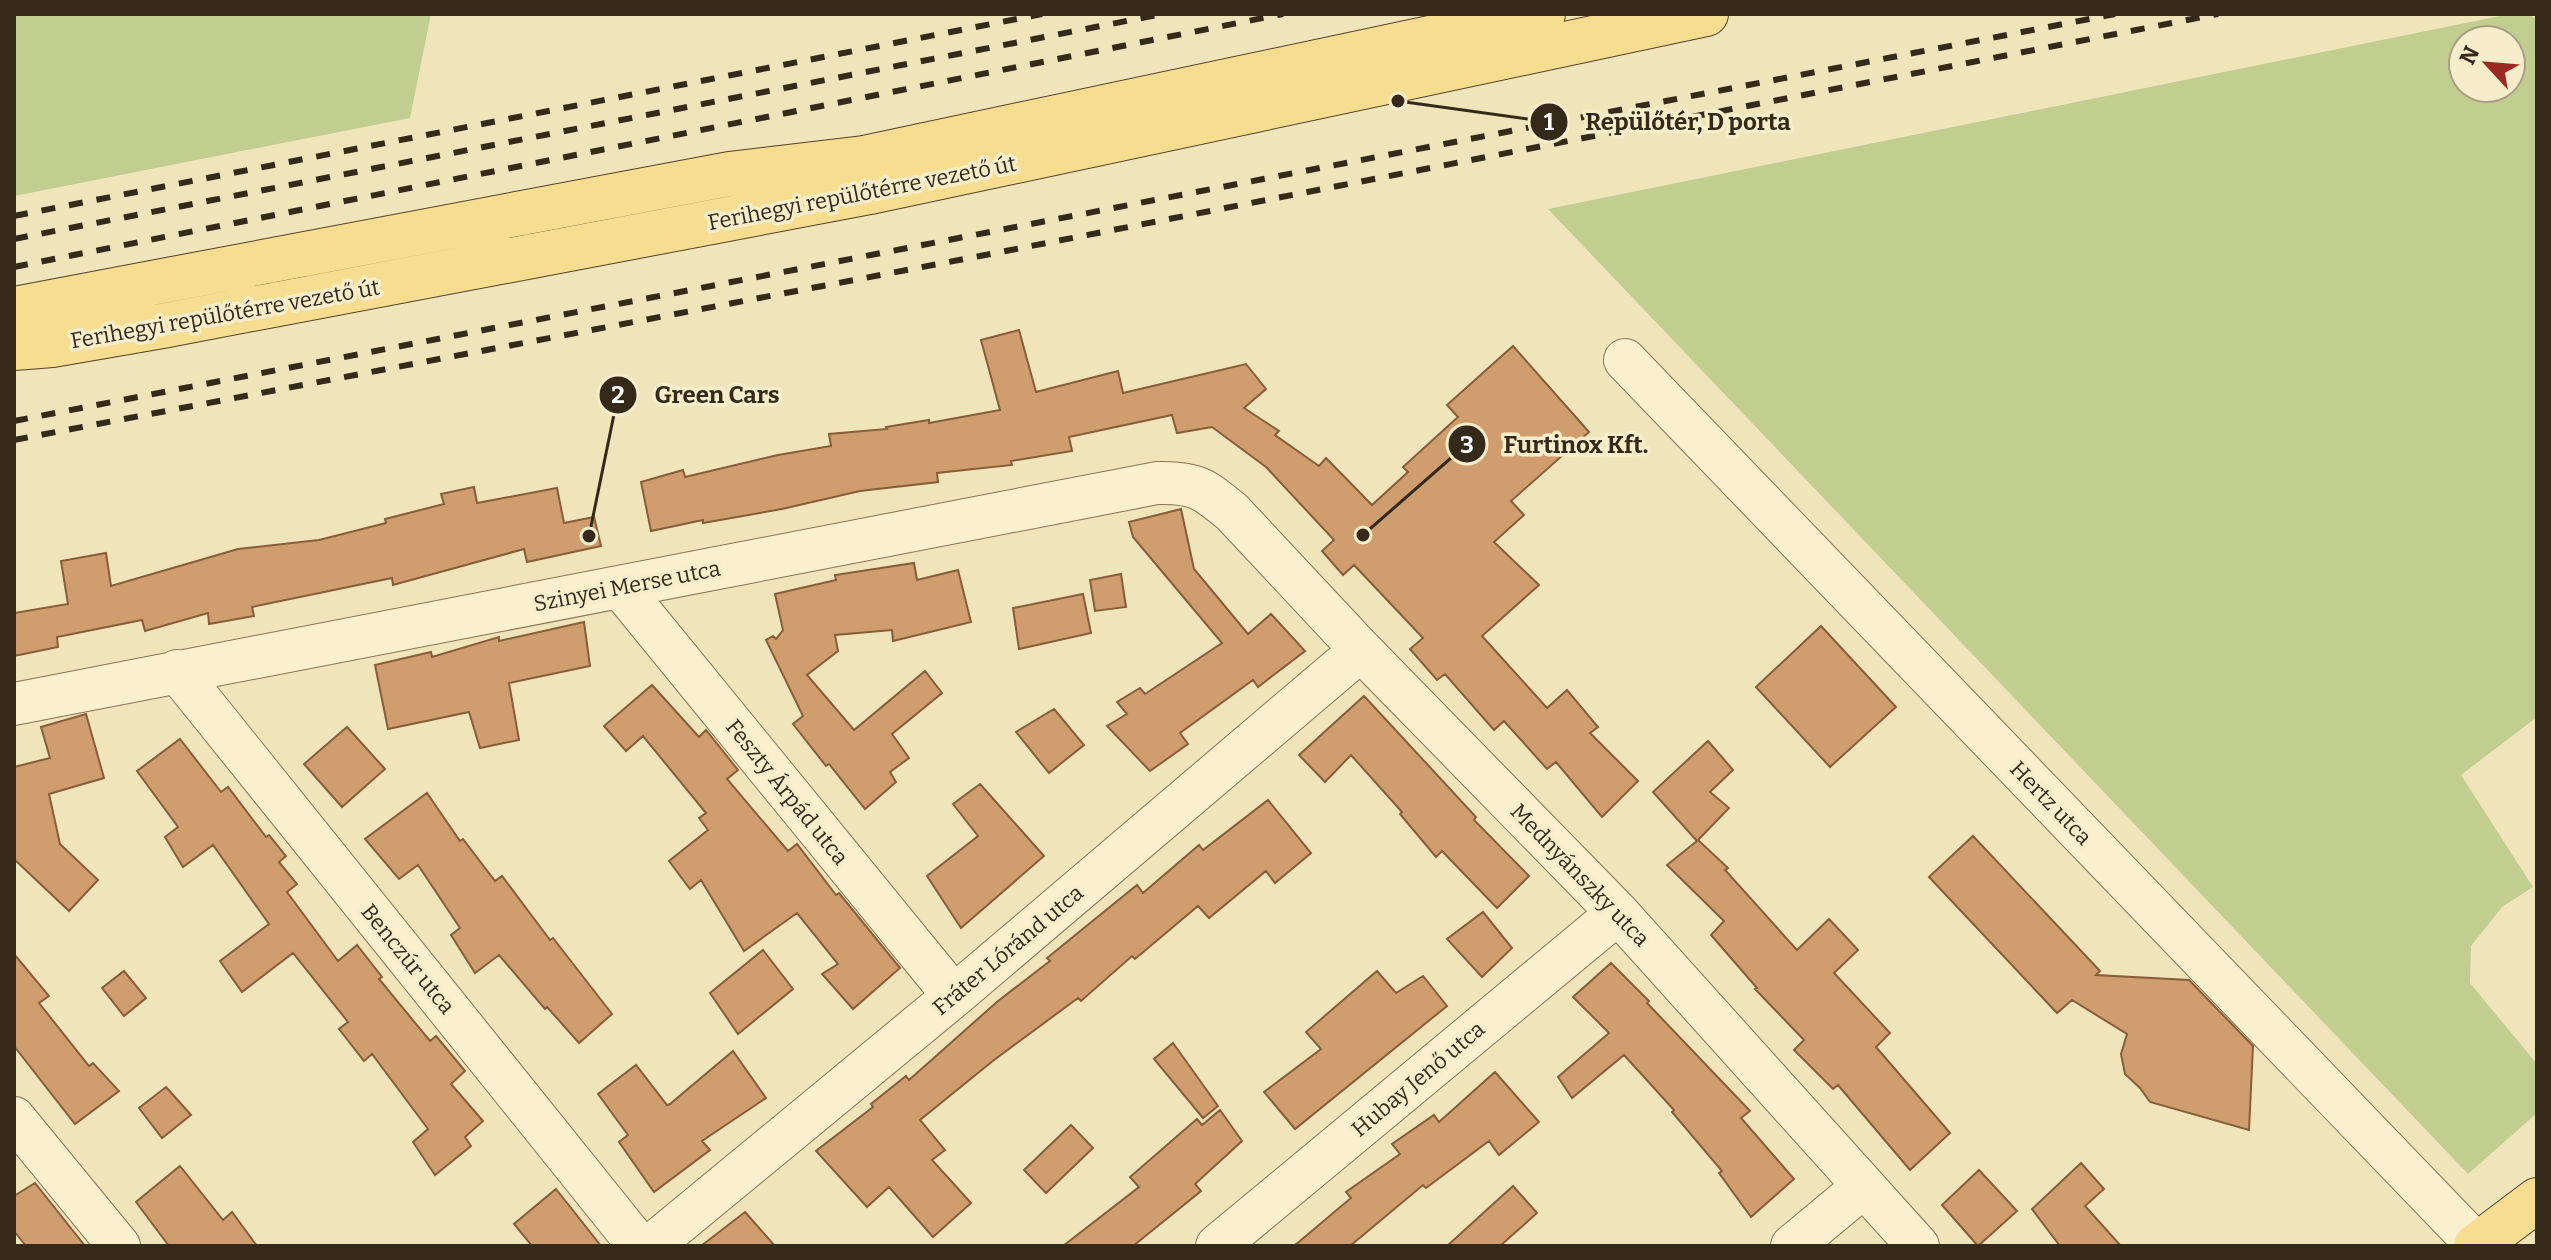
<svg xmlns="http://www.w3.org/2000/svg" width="2551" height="1260" viewBox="0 0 2551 1260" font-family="Bitter,serif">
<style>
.green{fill:#c2ce8f;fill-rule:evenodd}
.building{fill:#d09e6e;stroke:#885d39;stroke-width:2}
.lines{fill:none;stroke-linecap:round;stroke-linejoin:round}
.minor-casing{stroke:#877354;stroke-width:44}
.major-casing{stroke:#544029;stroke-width:46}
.minor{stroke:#fbf0ce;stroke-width:42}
.major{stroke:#f7dd8f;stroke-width:44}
.rail{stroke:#35291a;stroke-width:6;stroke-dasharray:14 14;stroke-linecap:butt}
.labels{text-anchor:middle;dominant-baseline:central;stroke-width:7;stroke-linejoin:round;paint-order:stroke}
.street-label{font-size:22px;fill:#35291a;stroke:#f7edca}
.leader{fill:none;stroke:#35291a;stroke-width:3}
.callout-dot{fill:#35291a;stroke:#f7edca;stroke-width:3}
.mark-label{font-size:24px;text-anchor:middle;font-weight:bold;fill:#fff}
.callout-label{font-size:24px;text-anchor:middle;font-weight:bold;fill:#35291a;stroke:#f7edca;stroke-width:7;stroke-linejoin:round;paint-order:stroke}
</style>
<rect width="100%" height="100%" fill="#f0e4bb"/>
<path class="green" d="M14 14H431L410 118 14 196Z
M2510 14H2529L2537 20V717L2461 775 2533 887 2502 907 2471 946 2470 983 2537 1064V1113L2468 1174 1548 209ZM2463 40H2511V88H2463Z"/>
<path class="building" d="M1019 330 1036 392 1118 371 1123 393 1246 364 1266 389 1244 408 1279 431 1275 435 1319 466 1326 458 1372 505 1408 472 1403 467 1458 417 1447 405 1513 346 1589 432 1511 501 1524 515 1494 542 1539 585 1482 636 1547 708 1567 690 1598 727 1590 733 1638 781 1602 817 1556 762 1547 769 1504 721 1494 730 1445 674 1437 680 1410 649 1423 638 1354 565 1343 575 1322 551 1334 540 1266 467 1212 427 1177 433 1172 415 1069 437 1072 451 1011 461 1012 465 937 473 938 482 860 491 782 509 703 523V520L651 531 641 482 683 470 685 477 778 455 831 446 829 434 887 429 886 427 929 420V423L1000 410 981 340Z
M474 487 477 503 557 488 564 523 594 517 601 546 527 562 524 549 393 585 392 578 252 607 254 616 209 624 208 613 145 631 142 620 57 637 58 647 14 656V613L68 604 61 561 106 553 111 586 238 549 319 540 386 523 385 519 444 504 441 494Z
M1181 509 1194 569 1248 634 1271 614 1305 651 1258 687 1253 680 1180 733 1188 744 1150 771 1107 726 1127 714 1117 702 1140 688 1145 694 1222 643 1133 537 1129 522Z
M914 563 917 580 958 570 971 622 893 641 892 630 835 635 838 651 807 675 854 730 925 671 942 693 892 734 909 758 890 772 896 782 865 809 829 764 826 766 793 724 803 716 766 640 773 636 776 639 783 630 775 594 836 580 835 575Z
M1121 574 1126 607 1095 611 1090 580Z
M1083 594 1091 633 1019 649 1013 608Z
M584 622 590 666 509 683 519 740 480 748 469 712 388 729 375 665 431 652 432 657 499 637V641Z
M1821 626 1896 707 1830 767 1756 687Z
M652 685 699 737 706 730 738 770 727 779 788 851 797 844 836 895 839 893 900 968 853 1009 822 974 838 964 797 913 744 951 701 880 690 889 669 861 708 830 699 818 706 813 643 736 626 751 604 726Z
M1364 696 1476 817 1474 820 1529 876 1497 908 1442 851 1436 857 1400 814 1402 812 1351 755 1325 782 1299 755Z
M1054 709 1084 745 1049 773 1016 732Z
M86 714 104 778 49 794 60 844 98 880 69 911 14 859V767L50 758 41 727Z
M347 727 385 769 342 807 304 764Z
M180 739 221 792 228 787 266 837 269 835 286 856 279 862 297 884 287 892 338 961 357 945 382 977 379 979 430 1041 436 1036 465 1071 451 1084 483 1121 465 1137 471 1146 435 1175 413 1142 428 1129 372 1054 364 1061 339 1029 348 1022 293 953 242 992 220 961 269 924 213 845 183 867 165 837 178 827 137 771Z
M1708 741 1733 770 1710 792 1729 808 1698 840 1728 868 1725 870 1797 950 1829 919 1858 950 1834 973 1890 1033 1876 1047 1950 1133 1910 1170 1838 1085 1833 1089 1794 1050 1804 1040 1755 989 1757 988 1711 935 1724 921 1667 865 1697 841 1653 792Z
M980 784 1044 856 961 928 927 876 978 836 953 804Z
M427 793 460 841 463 839 495 881 502 876 550 940 553 938 612 1014 579 1043 547 1007 545 1009 499 955 475 973 451 935 460 928 418 865 399 879 365 839Z
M1268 800 1311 853 1275 883 1266 871 1209 918 1198 906 1135 959 1132 956 1081 1001 1078 998 994 1060 920 1120 945 1150 932 1160 971 1203 933 1237 889 1187 867 1207 816 1151 873 1107 871 1104 906 1076 909 1080 998 1001 1050 961 1047 958 1137 885 1143 893 1199 845 1203 850Z
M1973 836 2100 971 2096 975 2189 980 2253 1046 2249 1130 2150 1102 2140 1088 2125 1074 2121 1054 2127 1034 2072 1000 2057 1013 1929 877Z
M1483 912 1512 948 1482 977 1447 939Z
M763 950 793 989 738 1034 710 993Z
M14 954 49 996 39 1003 89 1066 93 1063 119 1091 75 1124 14 1046Z
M1611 963 1649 1001 1647 1003 1750 1111 1741 1118 1794 1179 1751 1217 1719 1173 1722 1171 1672 1112 1674 1110 1624 1055 1572 1098 1558 1077 1609 1033 1573 997Z
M124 971 146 998 124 1016 102 988Z
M1377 971 1396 993 1423 976 1447 1006 1295 1129 1264 1092 1321 1049 1306 1032Z
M1173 1043 1218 1106 1203 1118 1154 1059Z
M733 1051 766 1098 702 1141 710 1150 654 1192 619 1142 628 1135 598 1094 636 1065 667 1105 670 1104Z
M1495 1072 1539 1122 1499 1155 1489 1141 1426 1188 1423 1185 1350 1246H1294L1351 1198 1346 1192 1400 1154 1392 1144 1434 1115 1439 1122Z
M166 1087 191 1115 162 1138 139 1108Z
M1220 1110 1242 1141 1195 1184 1201 1191 1133 1246H1063L1139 1187 1130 1177 1197 1119 1202 1125Z
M1071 1125 1093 1148 1046 1193 1024 1170Z
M2081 1163 2104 1189 2085 1206 2121 1246H2060L2032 1209Z
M180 1166 223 1220 232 1212 257 1246H169L136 1202Z
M1979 1170 2017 1211 1978 1246 1942 1205Z
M35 1183 85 1246H26L14 1231V1196Z
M1513 1186 1537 1213 1500 1246H1447Z
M556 1189 601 1246H532L514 1224Z
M745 1212 775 1246H701Z"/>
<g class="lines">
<defs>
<path id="minor" d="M1625 360 2477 1245
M621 588 954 996
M177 671 639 1246
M14 704 1157 483C1195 482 1203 488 1232 512L1361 650 1618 913 1918 1246
M14 1118 119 1246
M651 1246 954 996 1361 650
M1217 1246 1618 913
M1792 1246 1863 1187"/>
<path id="major" d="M14 309 729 174 864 158 1543 14
M14 348 52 345 162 326 870 192 1706 14
M2476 1246 2537 1200"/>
</defs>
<use href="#minor" class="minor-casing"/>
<use href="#major" class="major-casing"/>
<use href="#minor" class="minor"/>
<use href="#major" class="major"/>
<path class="rail" d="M14 216 1042 14
M14 239 1162 14
M14 267 1283 14
M14 421 2115 14
M14 440 980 256 2218 14"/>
</g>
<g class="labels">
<g class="street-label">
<text transform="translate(862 193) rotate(-11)">Ferihegyi repülőtérre vezető út</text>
<text transform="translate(225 314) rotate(-10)">Ferihegyi repülőtérre vezető út</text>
<text transform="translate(627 586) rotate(-11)">Szinyei Merse utca</text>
<text transform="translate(787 792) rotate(51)">Feszty Árpád utca</text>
<text transform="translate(2051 803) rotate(46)">Hertz utca</text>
<text transform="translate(1580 875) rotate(46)">Mednyánszky utca</text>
<text transform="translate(1008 950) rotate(-40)">Fráter Lóránd utca</text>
<text transform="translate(408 959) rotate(51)">Benczúr utca</text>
<text transform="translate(1418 1079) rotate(-40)">Hubay Jenő utca</text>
</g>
</g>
<path class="leader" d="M1398 101L1549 122M589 536L618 395M1363 535L1467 444"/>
<g class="callout-dot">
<circle cx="1398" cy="101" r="8"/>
<circle cx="589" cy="536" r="8"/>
<circle cx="1363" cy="535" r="8"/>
<circle cx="1549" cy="122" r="20"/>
<circle cx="618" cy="395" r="20"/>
<circle cx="1467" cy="444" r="20"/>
</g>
<g class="mark-label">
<text x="1549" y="130">1</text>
<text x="618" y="403">2</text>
<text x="1467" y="453">3</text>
</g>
<g class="callout-label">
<text x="1688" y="130">Repülőtér, D porta</text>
<text x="717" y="403">Green Cars</text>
<text x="1576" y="453">Furtinox Kft.</text>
</g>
<rect width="2551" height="1260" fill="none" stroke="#35291a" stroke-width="32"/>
<g transform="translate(2487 64) rotate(296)"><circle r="38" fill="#f7edca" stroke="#a99f84" stroke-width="2"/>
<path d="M0-6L14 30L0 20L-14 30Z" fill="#992921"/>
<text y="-12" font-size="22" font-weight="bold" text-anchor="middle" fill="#35291a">N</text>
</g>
</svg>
